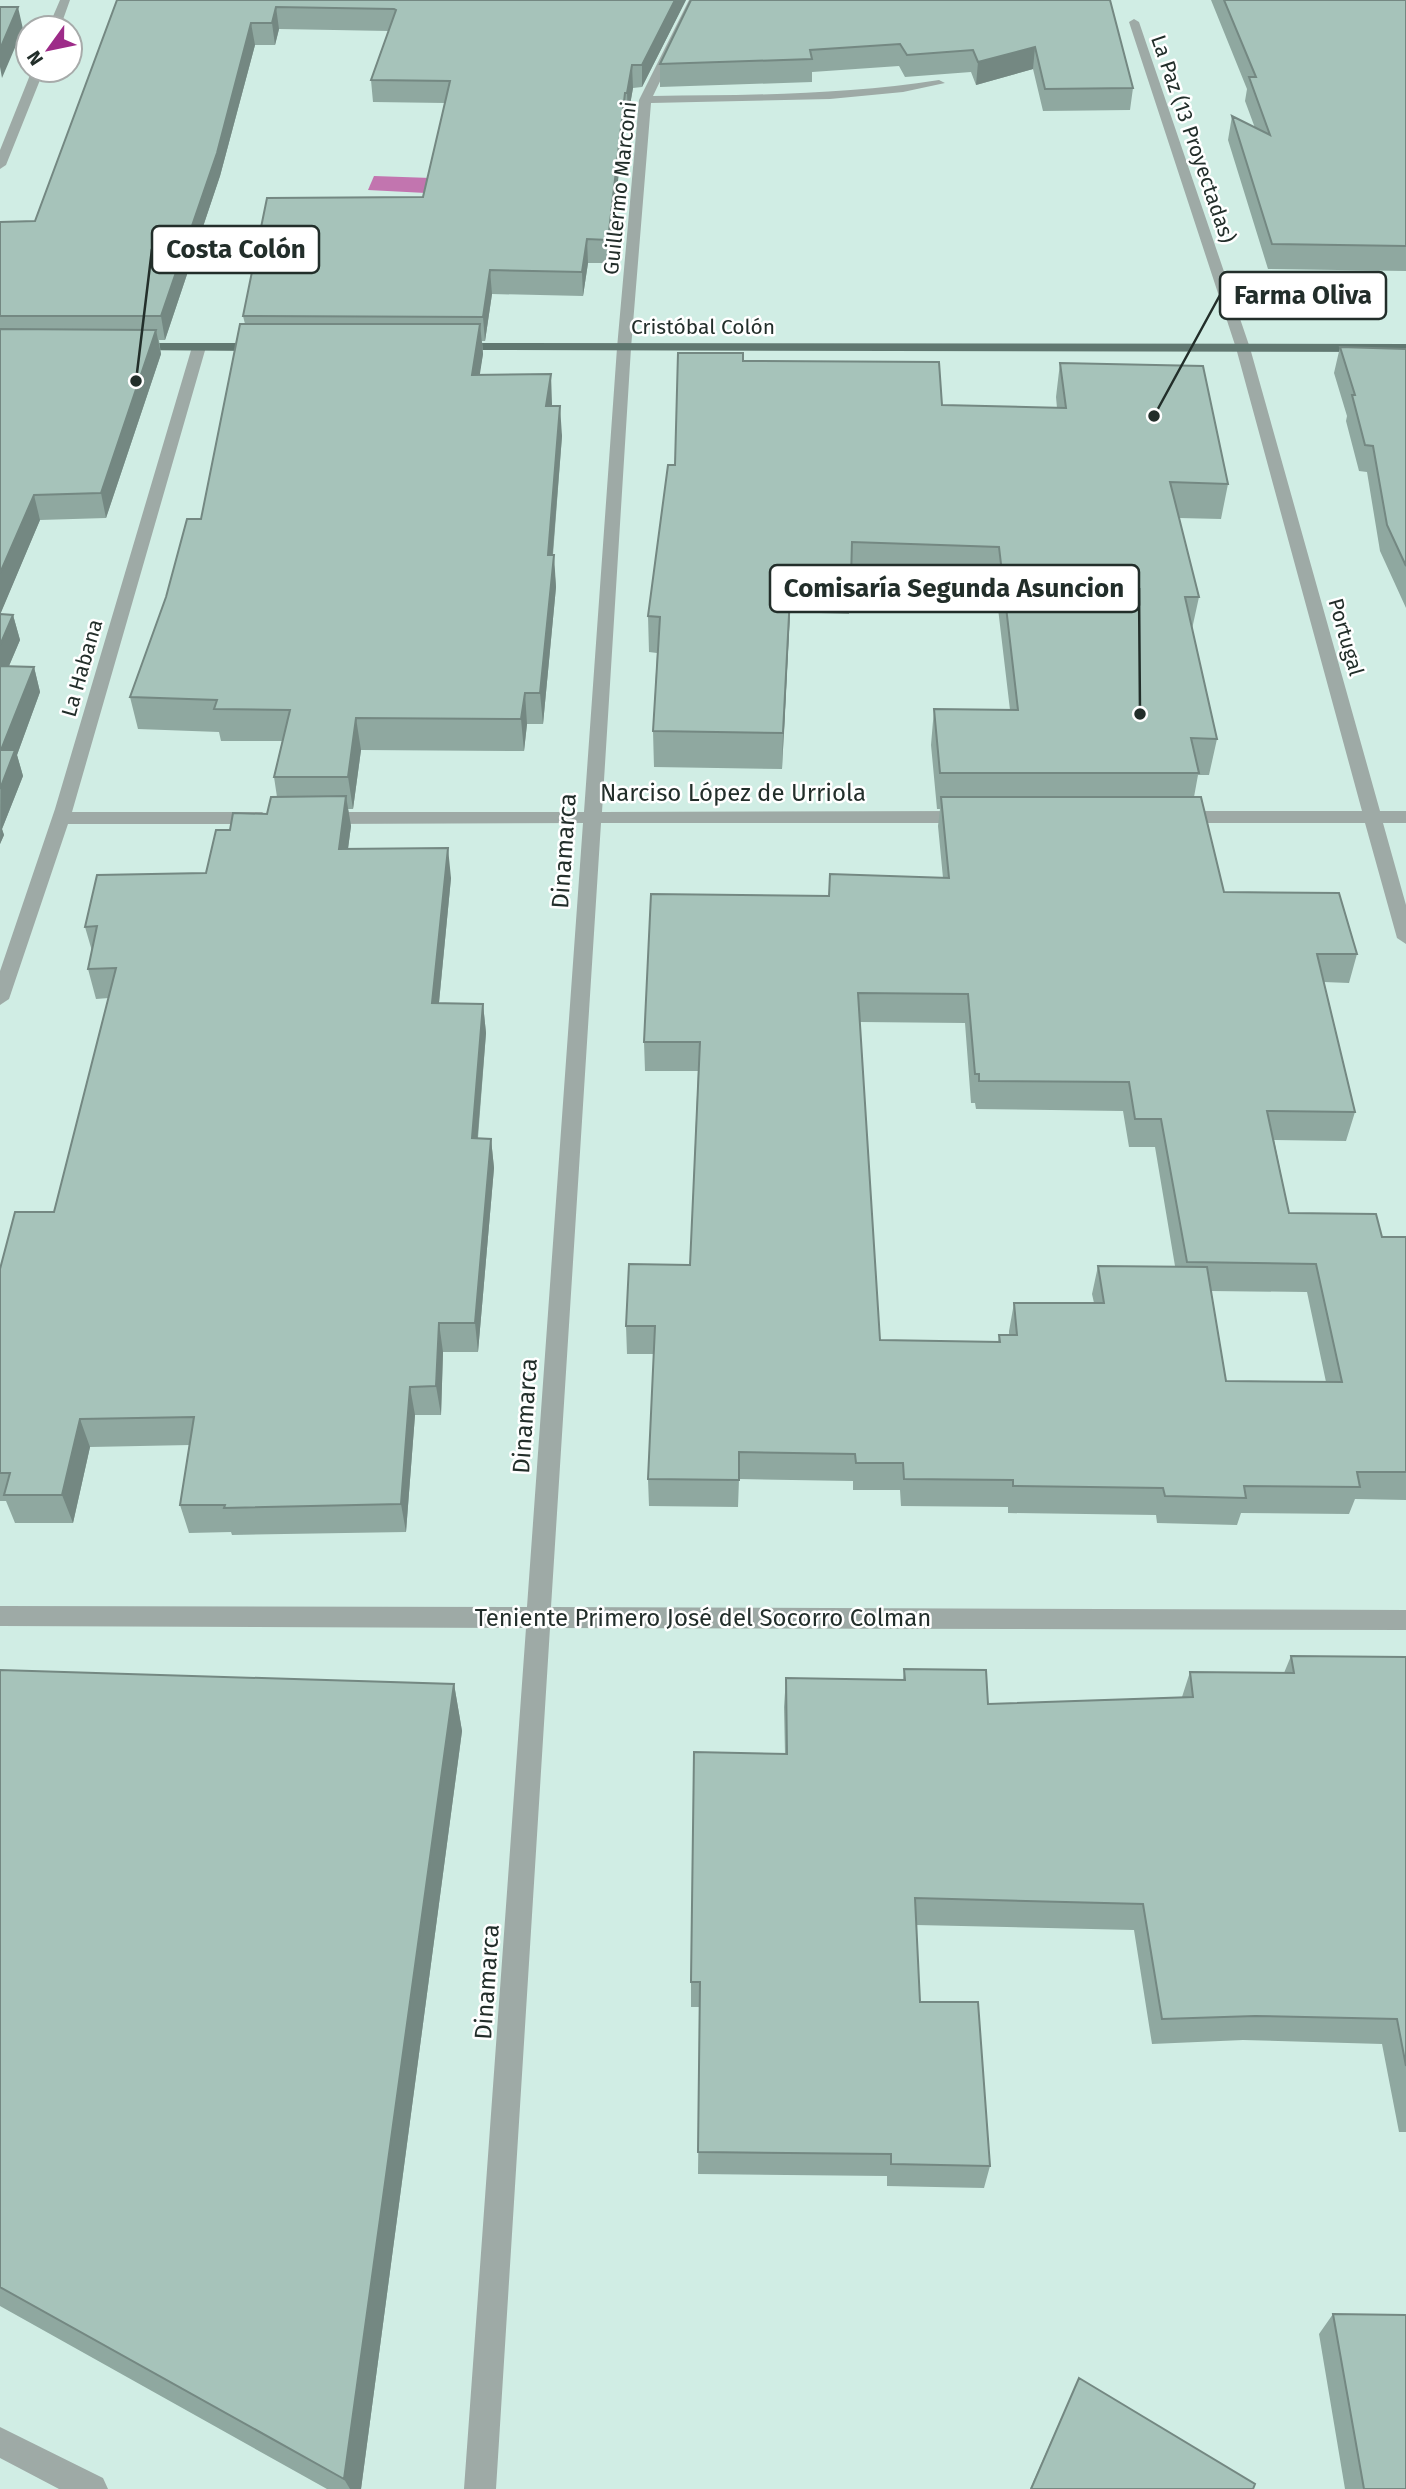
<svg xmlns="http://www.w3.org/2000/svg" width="1406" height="2489" viewBox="0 0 1406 2489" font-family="'Fira Sans',sans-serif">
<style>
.water{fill:#c275af}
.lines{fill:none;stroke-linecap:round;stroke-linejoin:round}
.minor{fill:#9eaaa6;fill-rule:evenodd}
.major{fill:#617871;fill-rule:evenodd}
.wall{fill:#8fa8a0;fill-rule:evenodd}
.shaded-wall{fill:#748882}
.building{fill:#a6c3ba;stroke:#748882;stroke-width:2;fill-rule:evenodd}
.labels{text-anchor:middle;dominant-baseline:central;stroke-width:5;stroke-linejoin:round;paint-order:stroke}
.far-street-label{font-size:21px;fill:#222e2a;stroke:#fff}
.street-label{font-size:24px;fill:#222e2a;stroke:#fff}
.leader{fill:none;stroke:#222e2a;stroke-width:2.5}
.callout-dot{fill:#222e2a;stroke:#fff;stroke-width:2.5}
.callout{fill:#fff;stroke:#222e2a;stroke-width:2.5}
.callout-label{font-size:26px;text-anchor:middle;font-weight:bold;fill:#222e2a}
</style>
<rect width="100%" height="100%" fill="#d0ede4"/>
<path class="water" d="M374 176 431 178 426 193 368 190Z"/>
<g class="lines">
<path class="minor" d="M60 0H70L60 28H48Z
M689 0H699L653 96C749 95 844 95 939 80L945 83 903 92 830 99 651 103 631 348 602 812 965 811 974 817 965 823H601L551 1607 1406 1610V1630L550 1628 496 2489H464L526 1628 0 1626V1606L527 1607 583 823 322 824 313 818 322 812H584L617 348 639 100Z
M1134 19 1139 22 1250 348 1380 811H1406V823H1383L1406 905V944L1397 938 1365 823H1179L1170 817 1179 811H1362L1236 348 1129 22Z
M32 70H44L6 165 0 169V150Z
M199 343 206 347 72 812H262L271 818 262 824H68L9 999 0 1005V971L55 809 192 347Z
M0 2427 103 2478 108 2489H59L0 2458Z"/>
<path class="major" d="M131 343H263L270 347 263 351 126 350 124 347Z
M456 343 1406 344V352L451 350 449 347Z"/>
</g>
<path class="wall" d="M117 0H686L642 87 633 88 628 116H625L609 263H588L583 296 492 294 485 341H482L483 354 479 375 552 404V406L562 436 553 555 556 587 543 724H527L524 751 361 750 353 809H348L351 826 348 849 451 878 439 1003 483 1004 486 1033 478 1138 491 1139 494 1168 478 1352H443L441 1415H415L406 1532 232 1535 231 1532 189 1533 180 1505 190 1445 90 1447 73 1523H15L6 1501H0V1269L54 1212 109 998 96 999 88 969 92 951 85 927 206 873 230 830 267 814 277 797 274 777 282 741H221L219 732 138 729 130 697 201 519 245 324 243 316 423 197 445 103 373 102 371 80 389 31 279 29 275 45H255L220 176 165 340H159L161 354 106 518 40 520 0 614 13 615 20 640 9 666 34 667 40 692 17 755 23 776 2 829 4 835 0 844V222L35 221Z
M1110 0 1133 88 1130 110 1043 111 1033 69 976 85 971 72 905 77 899 66 812 72V82L660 87V64Z
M1211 0H1406V271L1268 269 1228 140 1232 116 1255 128 1245 101 1247 89Z
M1340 347 1406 349V608L1380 551 1367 472 1359 471 1346 421 1347 416 1334 373Z
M743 361 942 405 1057 408 1056 397 1060 363 1228 484 1221 519 1179 518 1199 597 1192 629 1217 739 1209 775H1198L1194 797 1224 892 1357 954 1349 983 1324 982 1355 1112 1346 1141 1274 1140 1289 1213 1382 1237H1406V1500L1355 1499 1349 1514 1241 1513 1237 1525 1157 1523 1156 1515 1008 1513V1507L901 1506 900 1490H853V1481L739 1479 738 1507 649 1506 648 1479 654 1354H627L626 1326 690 1265 698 1071H645L644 1042 829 896 943 878 938 826 940 809H937L931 745 934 709 1010 710 995 583 851 577 849 614 790 612 782 769 654 767 653 731 657 653 649 652 648 616 675 465ZM860 1022 965 1023 971 1103H975L976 1109 1123 1111 1129 1147H1155L1175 1266H1098L1092 1294 1094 1303H1014L1009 1331V1335H999L998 1342 880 1340ZM1211 1291 1307 1292 1326 1382 1226 1381Z
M1291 1656 1406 1657V2132H1399L1382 2044 1243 2040 1152 2044 1134 1930 916 1925 920 2002 990 2166 984 2188 887 2186V2176L698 2174 700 2007H691V1982L785 1754 784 1707 786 1678 903 1680 904 1669 988 1704 1182 1697 1190 1672 1284 1673Z
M0 1670 454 1684 462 1731 361 2489H327L0 2306Z
M1333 2314 1406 2489H1345L1319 2334Z
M1079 2378 1253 2489H1030Z"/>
<path class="shaded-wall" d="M675 0H686L642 87V65Z
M18 7 23 29 2 78 0 67V49Z
M276 7 279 29 275 45 272 23Z
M251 23 255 45 220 176 165 340 161 316Z
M1035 47 1033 69 976 85 978 62Z
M632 65 633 88 628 116 627 93Z
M625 93V116L609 263 608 240Z
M587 239 588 263 583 296 582 272Z
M490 270 492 294 485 341 483 317Z
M480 324 483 354 475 406 472 375Z
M156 330 161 354 106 518 101 493Z
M551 374 552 404 548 437 546 406Z
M560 406 562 436 550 587 548 555Z
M34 495 40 520 0 615V573Z
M554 555 556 587 543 724 540 693Z
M791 576 790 612 782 769 783 733Z
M13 615 20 640 0 687V645Z
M34 667 40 692 17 755 23 776 2 829 4 835 0 844 1 750Z
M525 693 527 724 524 751 521 719Z
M356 718 361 750 353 809 348 777Z
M346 796 351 826 344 878 339 849Z
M448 848 451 878 436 1033 432 1003Z
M483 1004 486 1033 475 1168 472 1138Z
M491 1139 494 1168 478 1352 475 1323Z
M439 1323 443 1352 441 1415 436 1386Z
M410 1387 415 1415 406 1532 401 1504Z
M80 1419 90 1447 73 1523 62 1495Z
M454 1684 462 1731 361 2489H350L344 2479Z"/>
<path class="building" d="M117 0H675L642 65H632L627 93H625L608 240 587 239 582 272 490 270 483 317 243 316 267 198 423 197 450 81 371 80 396 10 394 9 276 7 272 23H251L217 153 161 316H0V222L35 221Z
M691 0H1110L1133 88 1045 89 1035 47 978 62 973 50 907 55 900 44 810 50 812 59 660 64Z
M1224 0H1406V246L1272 244 1232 116 1270 135 1249 77H1256Z
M0 7H18L0 49Z
M240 324H480L472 375 551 374 546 406H560L548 555H554L540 693H525L521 719 356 718 348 777H274L290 710 214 709 217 700 130 697 166 597 187 519H201Z
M0 329 156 330 101 493 34 495 0 573Z
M1340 347 1406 349V566L1387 525 1373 446 1365 445 1352 395H1355Z
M678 353H743V361L939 362 942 405 1066 408 1060 363 1203 366 1228 484 1170 482 1199 597H1185L1217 739 1191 738 1199 773H940L934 709 1018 710 999 547 852 542 851 578 791 576 783 733 653 731 660 617 648 616 668 465H675Z
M0 614 13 615 0 645Z
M0 666 34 667 1 750H15L0 789Z
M346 796 339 849 448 848 432 1003 483 1004 472 1138 491 1139 475 1323H439L436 1386 410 1387 401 1504 224 1508 225 1505H180L194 1417 80 1419 62 1495H4L10 1473H0V1269L15 1212H54L116 968 88 969 97 926 85 927 97 875 206 873 216 830H230L233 813 267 814 271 797Z
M941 797H1201L1224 892 1339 893 1357 954H1317L1355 1112 1267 1111 1289 1213 1376 1214 1382 1237H1406V1472H1357L1360 1487 1244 1486 1246 1498 1165 1496 1163 1488 1013 1486V1480L904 1479 903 1463H856L855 1454 739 1452V1480L648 1479 655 1326H626L629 1264 690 1265 700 1042H644L651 894 829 896 830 874 949 878ZM858 993 968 994 975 1074H979V1081L1129 1082 1135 1119H1161L1187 1262 1316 1264 1342 1382 1226 1381 1207 1267 1098 1266 1104 1303H1014L1017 1335H999L1000 1342 880 1340Z
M1291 1656 1406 1657V2066L1397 2019 1255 2016 1162 2019 1143 1904 915 1898 920 2002H978L990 2166 891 2164V2154L698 2152 700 1982H691L694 1752 787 1754 786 1678 905 1680 904 1669 986 1670 988 1704 1193 1697 1190 1672 1294 1673Z
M0 1670 454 1684 344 2479 0 2287Z
M1333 2314 1406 2315V2489H1364Z
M1079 2378 1255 2484 1253 2489H1031Z"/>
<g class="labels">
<g class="far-street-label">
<text transform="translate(1193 139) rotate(71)">La Paz (13 Proyectadas)</text>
<text transform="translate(620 188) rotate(-84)">Guillermo Marconi</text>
<text x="703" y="327">Cristóbal Colón</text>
<text transform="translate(1346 637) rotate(74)">Portugal</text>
<text transform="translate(82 668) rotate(-74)">La Habana</text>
</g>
<g class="street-label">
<text x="733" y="793">Narciso López de Urriola</text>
<text transform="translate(564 851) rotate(-86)">Dinamarca</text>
<text transform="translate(525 1416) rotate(-86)">Dinamarca</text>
<text x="703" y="1618">Teniente Primero José del Socorro Colman</text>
<text transform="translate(487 1982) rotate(-86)">Dinamarca</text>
</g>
</g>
<path class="leader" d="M136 381L152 249M1154 416L1220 295M1140 714L1139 588"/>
<g class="callout-dot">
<circle cx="136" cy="381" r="7"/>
<circle cx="1154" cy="416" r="7"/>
<circle cx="1140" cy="714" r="7"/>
</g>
<g class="callout">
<rect x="152" y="226" width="167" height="47" rx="7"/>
<rect x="1220" y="272" width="166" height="47" rx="7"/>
<rect x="770" y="565" width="369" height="47" rx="7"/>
</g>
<g class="callout-label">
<text x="236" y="258">Costa Colón</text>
<text x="1303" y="304">Farma Oliva</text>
<text x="954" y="597">Comisaría Segunda Asuncion</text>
</g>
<g transform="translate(49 49) rotate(237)"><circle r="33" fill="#ffffff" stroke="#a7abaa" stroke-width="2"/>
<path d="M0-5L12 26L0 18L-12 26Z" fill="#9d2b88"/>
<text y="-10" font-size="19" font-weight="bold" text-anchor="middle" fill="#222e2a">N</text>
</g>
</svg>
